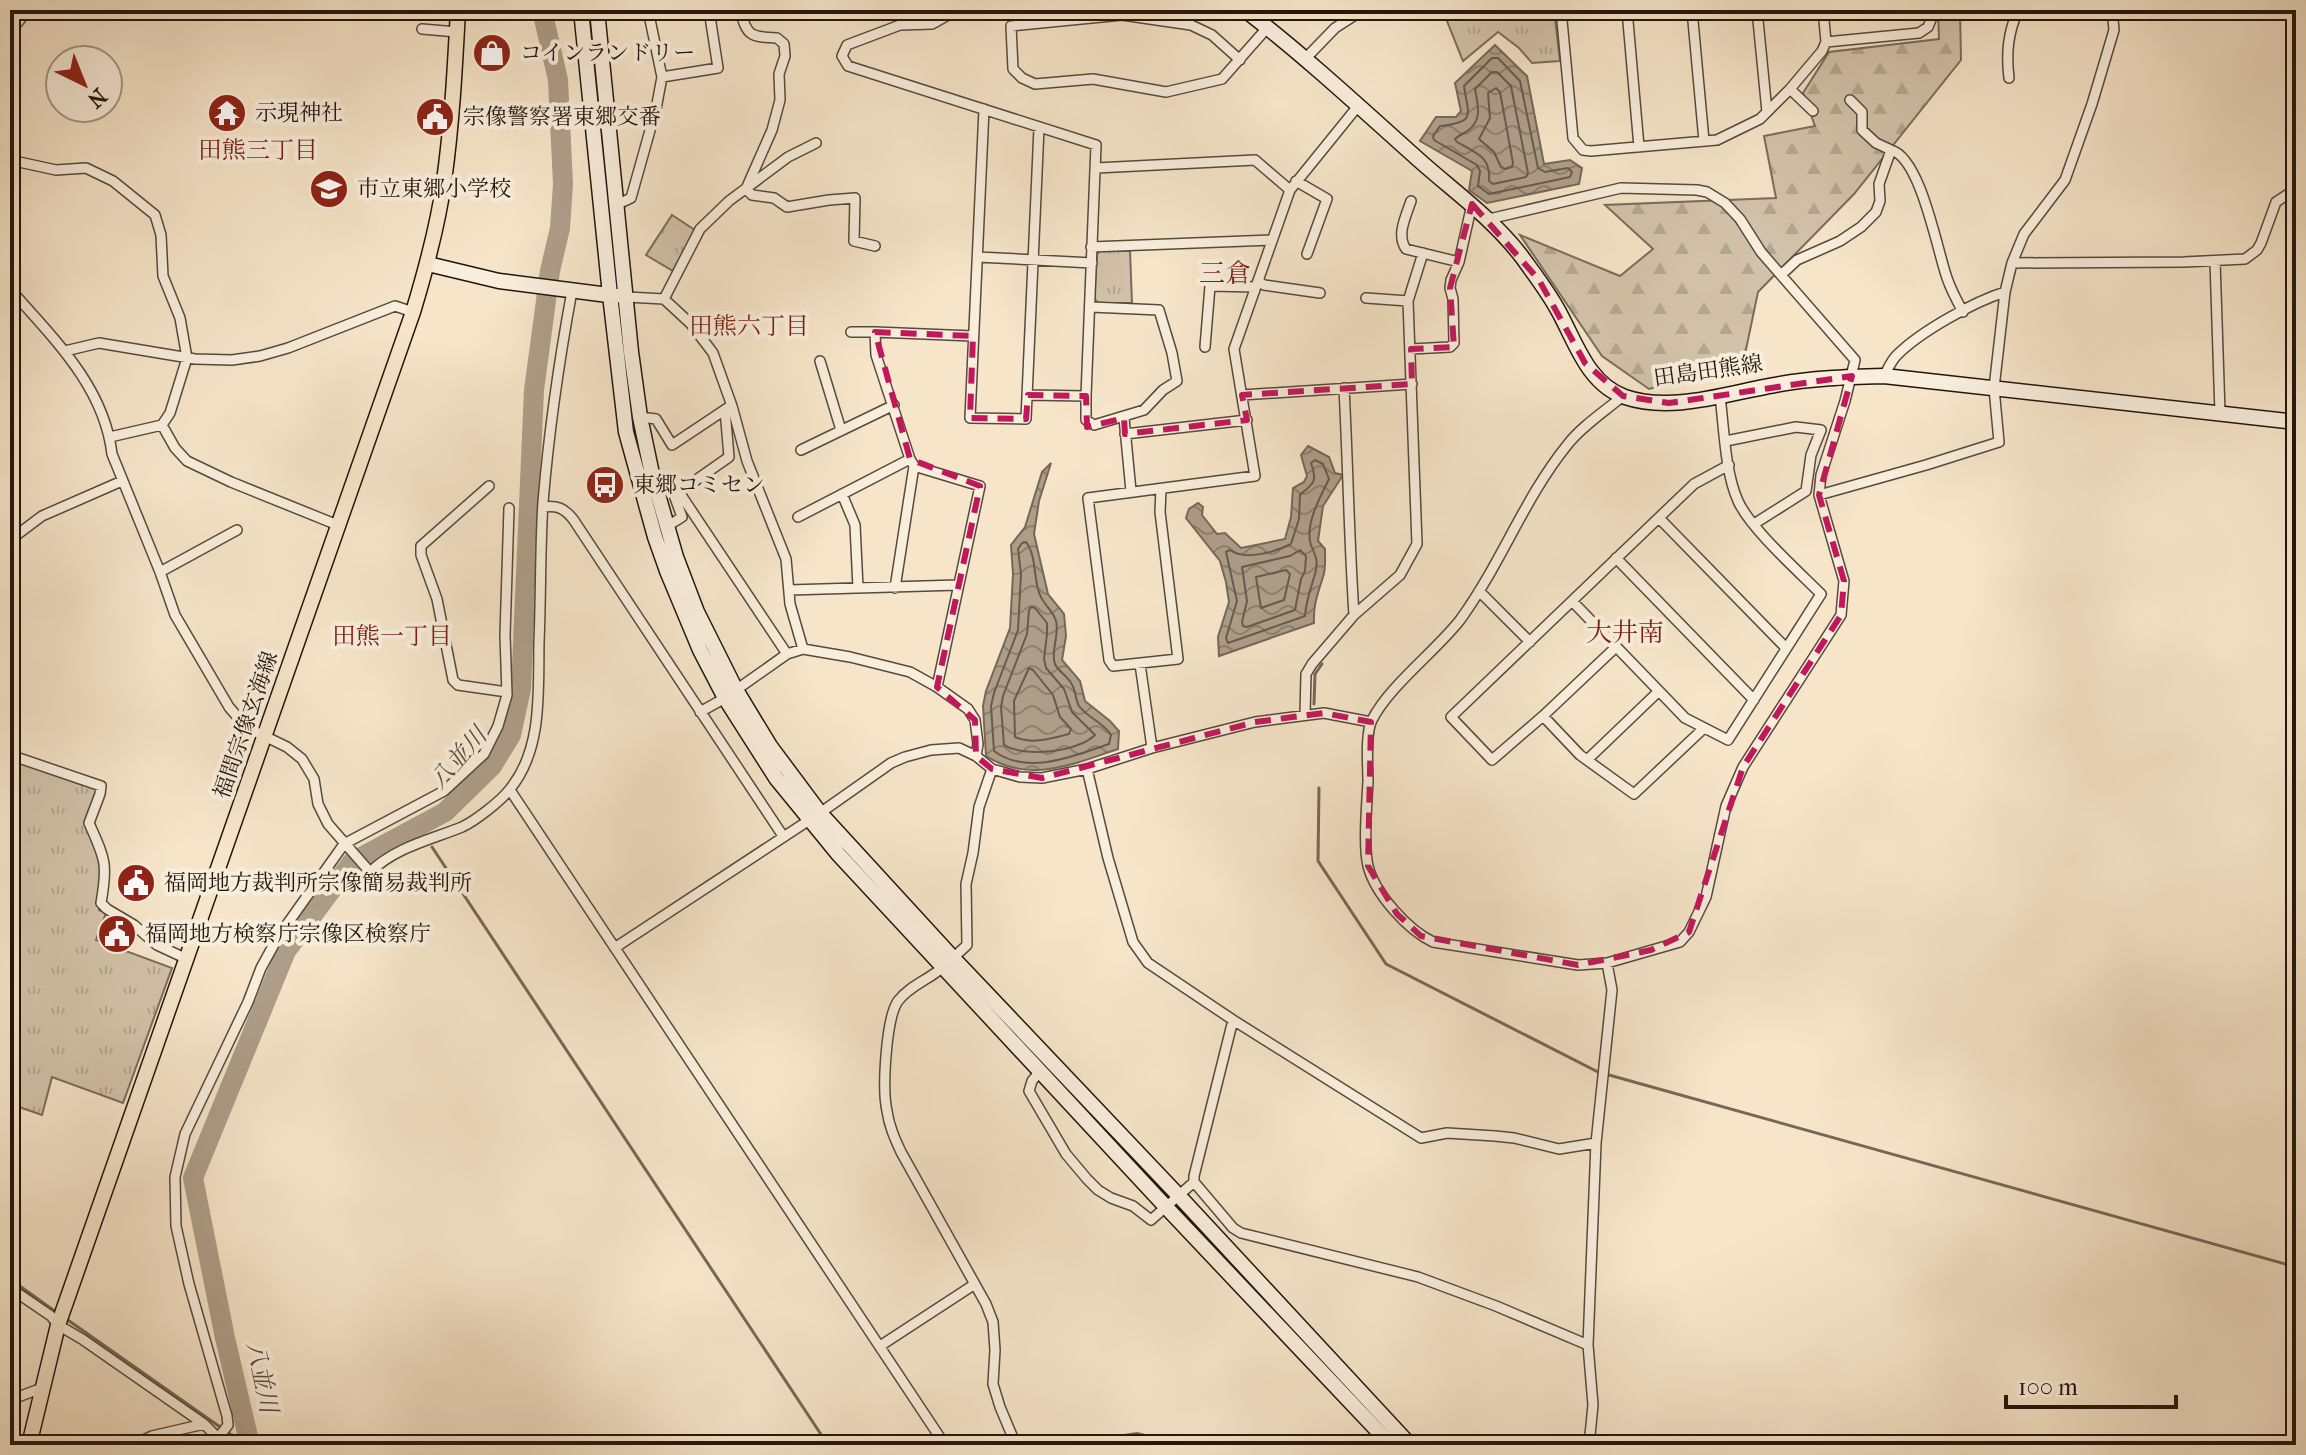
<svg xmlns="http://www.w3.org/2000/svg" width="2306" height="1455" viewBox="0 0 2306 1455" font-family="'IM FELL French Canon','Noto Serif JP',serif">
<style>
.forest{fill:url(#forest-firs);stroke:#7a6c5c;stroke-width:2}
.park{fill:url(#park-tufts);stroke:#7a6c5c;stroke-width:2}
.water{fill:url(#water-waves);stroke:#766758;stroke-width:2}
.lines{fill:none;stroke-linecap:round;stroke-linejoin:round}
.shore{stroke:#685a4c;stroke-width:2}
.stream{stroke:#766758;stroke-width:3}
.river{stroke:#ae9e89;stroke-width:20}
.street-casing{stroke:#57493d;stroke-width:12}
.secondary-casing{stroke:#22150e;stroke-width:17}
.primary-casing{stroke:#22150e;stroke-width:17}
.street{stroke:#f9eedc;stroke-width:9}
.secondary{stroke:#f9eedc;stroke-width:14}
.primary{stroke:#f6e5c9;stroke-width:14}
.marked{fill:none;stroke:#c2185b;stroke-width:6;stroke-dasharray:16 10;stroke-linejoin:round}
.labels{text-anchor:middle;dominant-baseline:central;stroke-width:8;stroke-linejoin:round;paint-order:stroke}
.poi-label{font-size:22px;fill:#22150e;stroke:#f9eedc;text-anchor:start}
.street-label{font-size:22px;fill:#22150e;stroke:#f9eedc}
.neighbourhood-label{font-size:24px;fill:#7a1f14;stroke:#f9eedc}
.water-label{font-size:24px;font-style:italic;fill:#5a4c3f;stroke:#f9eedc}
.quarter-label{font-size:26px;fill:#7a1f14;stroke:#f9eedc}
</style>
<defs>
<pattern id="forest-firs" width="22" height="20" patternUnits="userSpaceOnUse" patternTransform="scale(2)"><rect width="22" height="20" fill="#d2c2a9"/><path d="M5 1l3.5 6h-7zM16 11l3.5 6h-7z" fill="#b4a690"/></pattern>
<pattern id="park-tufts" width="24" height="20" patternUnits="userSpaceOnUse" patternTransform="scale(2)"><rect width="24" height="20" fill="#d2c2a9"/><path d="M3 7l-1-3M5 7V3M7 7l1-3M15 17l-1-3M17 17v-4M19 17l1-3" fill="none" stroke="#b4a690"/></pattern>
<pattern id="water-waves" width="16" height="10" patternUnits="userSpaceOnUse" patternTransform="scale(2)"><rect width="16" height="10" fill="#ae9e89"/><path d="M0 5q4-4 8 0t8 0" fill="none" stroke="#8d806e"/></pattern>
</defs>
<rect width="100%" height="100%" fill="#f6e5c9"/>
<filter id="stains"><feTurbulence type="fractalNoise" baseFrequency=".0025" numOctaves="4"/><feColorMatrix values="0 0 0 0 .2 0 0 0 0 .09 0 0 0 0 .02 0 0 0 .5 -.17"/></filter>
<radialGradient id="worn" r=".72"><stop offset=".6" stop-color="#630" stop-opacity="0"/><stop offset="1" stop-color="#630" stop-opacity=".3"/></radialGradient>
<path class="forest" d="M1938 10H1960L1961 60 1854 194 1758 292 1743 364 1649 389 1602 356 1520 235 1620 276 1653 249 1605 205 1776 198 1764 136 1815 126 1803 93 1829 52 1939 39Z
M1137 1433 1185 1445H1096V1439Z"/>
<path class="park" d="M1447 10H1554L1560 61 1532 63 1519 48 1498 32 1463 61 1447 21Z
M672 215 695 230 673 271 646 255Z
M1100 251H1130L1132 303H1099L1094 299 1097 254Z
M10 759 96 788V798L86 821 101 859 99 910 106 913 96 940 172 968 123 1103 52 1077 42 1115 10 1104Z"/>
<path class="water" d="M1495 45 1527 76 1544 164 1570 160 1582 168 1579 184 1487 203 1469 190 1472 171 1420 141 1436 117H1456L1461 111 1455 83Z
M1308 446 1329 457 1335 473 1343 475 1323 506 1318 541 1325 549C1325 558 1326 569 1323 577 1318 593 1313 605 1314 623L1219 656 1218 637 1229 602 1226 582 1220 561 1186 518 1189 509 1198 503 1203 507 1202 515 1217 534 1225 533 1241 548 1285 539 1291 517 1293 488 1304 482 1307 476 1301 455Z
M1051 463 1039 501 1034 534 1048 594 1064 614 1066 636 1062 660 1080 681 1085 701 1110 721 1119 731 1118 749C1073 764 1030 784 986 756L983 706 986 691 1010 628 1013 574 1011 545 1025 527 1042 472Z"/>
<g class="lines">
<path class="shore" d="M1492 58H1498L1520 81 1538 168 1545 172 1568 168 1572 172 1570 177 1489 194 1478 186 1480 171 1477 165 1434 140 1433 136 1440 126C1477 122 1468 115 1464 86Z
M1492 72H1497L1511 86 1528 173 1526 177 1493 184 1489 181C1491 156 1476 153 1457 142L1455 139C1458 136 1462 134 1466 132 1483 121 1478 106 1475 89Z
M1496 88 1500 92 1513 163 1512 167 1505 169 1501 167 1494 152 1479 139 1490 118 1488 93Z
M1315 460 1323 464 1329 479C1321 495 1304 526 1311 545 1315 555 1319 560 1315 574 1311 588 1306 601 1305 616L1228 643 1226 638 1237 601 1226 552 1230 550C1245 561 1275 552 1291 544L1299 519 1300 495C1313 483 1318 483 1311 463Z
M1026 542C1037 556 1033 579 1040 595 1044 605 1054 612 1056 621 1060 635 1050 651 1055 664 1058 671 1067 676 1071 683 1076 690 1075 699 1079 706 1088 718 1104 723 1111 735L1109 744C1074 756 1027 776 994 751L991 706 994 693 1018 630 1021 574 1018 549 1022 543Z
M1300 550 1306 556 1305 571 1301 579 1295 610 1247 627 1243 626 1242 622 1247 601 1242 567 1290 556Z
M1286 570 1290 574 1284 600 1261 608 1256 577Z
M1031 607 1035 608 1047 623V634L1044 659 1046 668 1064 689 1072 712 1095 735C1078 752 1025 758 1004 745L1001 707 1003 696 1027 634 1029 610Z
M1029 668 1033 670 1053 695 1060 717 1071 729 1069 734C1053 738 1032 745 1015 737L1014 701Z"/>
<path class="stream" d="M1314 704 1315 674 1322 664
M1319 788 1318 861 1386 964 1598 1072
M432 847 828 1445
M1609 1075 2296 1267
M10 1279 56 1312
M65 1318 230 1434 248 1442"/>
<path class="river" d="M250 1445 225 1338 193 1178 286 951 352 862 445 812 492 766 511 735 521 689 534 390 550 271 560 228 563 184 558 80 542 10"/>
<defs>
<path id="street" d="M740 10C747 36 750 37 777 38L784 44 785 56 779 74 780 100 772 130 746 189
M957 10 932 24 900 25 847 45 842 56 848 66 1096 145 1086 396V420L1094 425 1144 410 1163 390 1177 381 1172 353 1159 310 1091 307
M1561 10 1573 138 1583 150 1591 151 1717 140 1760 119 1790 89 1822 51 1826 42 1823 10
M1627 10 1639 147
M1692 10 1704 141
M1757 10 1767 112
M422 29 457 32
M10 32 28 10
M1826 42 1919 33 1928 27 1935 10
M1305 59 1335 28 1363 10
M1240 60 1212 35 1191 25 1122 15 1011 26 1013 69 1022 78 1035 84 1093 79 1166 92 1222 79 1267 28
M662 77 718 68 709 10
M2009 78C2006 53 2008 33 2018 10
M1790 89 1813 111
M1850 100 1862 112V130L1876 143 1891 150
M984 109 970 418 1026 419 1039 128
M10 160 56 170 86 168 113 181 155 215 161 235 163 276 180 318 187 358 170 413 162 425 110 437
M1096 168 1255 160 1290 190
M1296 181 1327 199 1307 254
M746 189 752 195 774 198 787 207 829 200 855 198 854 241 875 246
M1411 201C1406 216 1396 235 1406 249L1459 262
M616 205 631 198 656 109 662 77 648 10
M1489 219 1621 188 1697 190 1707 192 1725 203 1740 219 1761 252 1855 360 1845 401 1821 475 1819 495 1844 581 1841 615 1743 767 1726 806 1706 897 1689 932 1680 942 1607 963 1578 965 1433 942C1408 930 1375 894 1368 866 1363 845 1367 803 1368 781 1368 765 1365 734 1372 720 1390 685 1435 652 1460 620 1501 564 1524 498 1568 444 1582 426 1605 411 1623 396
M1091 247 1272 240
M978 257 1092 263
M2215 261 2220 413
M2012 263 2184 262 2245 259 2257 250 2261 243 2276 202 2296 189
M1782 274 1797 260 1840 241 1861 227 1876 212 1880 201 1879 184 1891 150C1921 158 1937 250 1947 278 1951 290 1957 301 1963 312
M1258 281 1264 285 1320 293
M10 289C53 338 104 386 112 454L160 572 175 615 229 707 246 727 287 747 302 759 314 779 318 804 328 824 370 872C396 847 430 840 462 827 475 821 501 801 510 789 543 749 538 691 539 642 541 596 540 548 543 502 549 431 559 361 572 291
M627 297 664 299 691 324 713 353 732 406 747 461 786 559 790 604 803 649
M1366 298 1408 301
M664 299 700 229 729 201 788 157 816 143
M851 332H875
M1205 347 1210 286 1256 287
M1411 349 1450 347 1454 343 1453 299 1450 288 1451 280 1459 262 1472 204
M65 351 99 343 195 359 232 360 260 356 288 348 395 306 413 312
M820 361 841 430
M1884 376C1888 369 1891 361 1897 355 1920 332 1973 302 2005 292
M1344 388C1348 464 1349 539 1354 615
M1028 395 1086 396
M1242 395 1412 384
M725 410 729 457 679 492 787 654
M640 417 656 419 672 445 729 407
M1124 418 1131 491
M162 425 175 448 187 461 231 482 340 526
M1125 434 1247 420
M1726 441 1796 427 1821 430 1811 455 1806 491 1754 524
M801 450 894 405
M489 486 421 546V555L437 599 453 680 458 685 507 692
M1161 489 1160 512 1178 659 1113 666 1109 660 1088 498 1255 476 1234 349 1290 190 1358 106
M842 494 855 525 858 588
M1819 495 1926 465 1999 442 1994 388 2005 292 2012 263 2024 234 2065 180 2092 104 2114 30 2112 10
M543 507C557 505 564 508 573 519L783 836
M798 517 910 459
M1659 518 1786 648
M666 527 682 517 674 495 679 492
M10 540 42 516 122 481
M1616 558 1754 700
M160 572 237 530
M895 588 914 466
M789 590 958 585
M1479 591 1530 642
M1572 601 1685 718 1728 740 1821 594C1798 571 1750 528 1738 501 1725 472 1724 428 1720 396
M1616 647 1543 716 1492 760 1451 717 1694 484 1729 465
M1140 664 1152 748
M937 687 980 486 914 466 910 459 876 355 875 332 973 336
M736 690 787 654 803 649 850 657 910 672 937 687 968 709 975 720 978 744 976 756
M700 712 725 698
M1305 714 1306 674 1312 664 1354 615 1400 575 1417 544 1408 301 1423 253
M1543 716 1580 755 1634 794 1704 728
M10 755 101 786 100 794 89 823C105 859 108 863 101 903L107 909 134 925 157 945 187 959
M1587 760 1659 691
M1087 769 1108 858 1133 942 1148 963 1233 1020 1421 1138 1447 1133 1495 1136 1514 1138 1559 1149 1596 1143
M510 790 945 1445
M616 947 820 813 891 763 905 757 931 750 959 748 976 756 992 769 1020 777 1042 778 1087 769 1152 748 1255 722 1324 713 1371 722
M953 958 967 945 966 884 973 853 979 807 992 769
M943 967C930 979 909 986 898 1001 886 1018 882 1089 887 1111 889 1126 895 1139 901 1152L986 1304 993 1322 995 1350 993 1384 1000 1407 1016 1445
M1233 1020 1194 1176V1182L1233 1228 1241 1233 1418 1277 1496 1306 1588 1345
M1040 1071 1032 1081 1029 1091 1066 1154 1087 1179 1098 1190 1111 1198 1133 1206 1151 1220 1194 1182
M10 1288 51 1316 58 1325 82 1339 204 1424 225 1445
M880 1346 975 1284
M10 1400 42 1388
M218 1438 228 1425 227 1416 189 1284 176 1226 175 1177 185 1134 248 1002 261 968 278 937 344 844 444 791 484 754 498 726 507 695 505 635 509 508
M133 1445 152 1436 204 1424
M1589 1445 1593 1405 1588 1345 1596 1143 1612 990 1607 963"/>
<path id="secondary" d="M581 10 610 295 626 432 655 537 667 571 700 650 725 698 776 778 839 855 1166 1207 1391 1445
M597 10 631 352 640 417 652 474 676 557 697 612 736 690 770 746 820 813 953 958 1179 1196 1410 1445
M1245 10C1306 57 1363 110 1420 161 1456 193 1493 219 1522 257 1535 275 1549 293 1559 312 1576 343 1588 384 1625 397 1672 413 1727 393 1775 385 1811 378 1847 377 1884 376L2296 422
M428 264 499 281 616 296"/>
<path id="primary" d="M29 1445 58 1325 413 312C426 269 438 226 444 181 452 124 455 67 458 10"/>
</defs>
<use href="#street" class="street-casing"/>
<use href="#secondary" class="secondary-casing"/>
<use href="#primary" class="primary-casing"/>
<use href="#street" class="street"/>
<use href="#secondary" class="secondary"/>
<use href="#primary" class="primary"/>
</g>
<path class="marked" d="M1472 204 1539 280 1585 363 1623 396 1669 403 1852 376 1819 495 1844 581 1841 615 1743 767 1689 932 1651 950 1578 965 1421 936 1397 914 1368 866 1371 722 1324 713 1255 722 1042 778 992 769 976 756 975 720 937 687 980 486 910 459 875 332 973 336 970 418 1026 419 1028 395 1086 396 1087 427 1124 418 1125 434 1247 420 1242 395 1412 384 1411 349 1454 347 1450 288Z"/>
<defs>
<symbol id="shop-disc" viewBox="-11 -11 22 22"><circle r="9.5" fill="#8f2418" stroke="#f9eedc"/><path d="M-5-2.5h2.3a2.7 3.5 0 0 1 5.4 0H5L5.5 6h-11ZM-1.5-2.5h3a1.5 2.3 0 0 0-3 0Z" fill="#fff"/></symbol>
<symbol id="temple-disc" viewBox="-11 -11 22 22"><circle r="9.5" fill="#8f2418" stroke="#f9eedc"/><path d="M0-6L5-2H3V0L6.5 2.5H4V6H1.5V3h-3V6H-4V2.5H-6.5L-3 0V-2H-5Z" fill="#fff"/></symbol>
<symbol id="civic-disc" viewBox="-11 -11 22 22"><circle r="9.5" fill="#8f2418" stroke="#f9eedc"/><path d="M-.6-6.5H3V-4.5H.6V-3L4-1V1h2V6H-6V1h2V-1L-.6-3ZM-1.2 2.5V6h2.4V2.5Z" fill="#fff"/></symbol>
<symbol id="school-disc" viewBox="-11 -11 22 22"><circle r="9.5" fill="#8f2418" stroke="#f9eedc"/><path d="M0-5L7-2L0 1L-7-2ZM-4 1L0 2.5L4 1V4Q0 6-4 4Z" fill="#fff"/></symbol>
<symbol id="bus-disc" viewBox="-11 -11 22 22"><circle r="9.5" fill="#8f2418" stroke="#f9eedc"/><path d="M-5-6H5V4H4V6H2V4H-2V6H-4V4H-5ZM-3.5-4V0h7V-4ZM-3.5 1.2v1.5H-2V1.2ZM2 1.2v1.5H3.5V1.2Z" fill="#fff"/></symbol>
</defs>
<g fill-rule="evenodd">
<use href="#shop-disc" x="470" y="31" width="44" height="44"/>
<use href="#temple-disc" x="205" y="91" width="44" height="44"/>
<use href="#civic-disc" x="413" y="95" width="44" height="44"/>
<use href="#school-disc" x="307" y="167" width="44" height="44"/>
<use href="#bus-disc" x="583" y="463" width="44" height="44"/>
<use href="#civic-disc" x="114" y="861" width="44" height="44"/>
<use href="#civic-disc" x="95" y="912" width="44" height="44"/>
</g>
<g class="labels">
<g class="poi-label">
<text x="520" y="53">コインランドリー</text>
<text x="255" y="113">示現神社</text>
<text x="463" y="117">宗像警察署東郷交番</text>
<text x="357" y="189">市立東郷小学校</text>
<text x="633" y="485">東郷コミセン</text>
<text x="164" y="883">福岡地方裁判所宗像簡易裁判所</text>
<text x="145" y="934">福岡地方検察庁宗像区検察庁</text>
</g>
<g class="street-label">
<text transform="translate(1708 371) rotate(-8)">田島田熊線</text>
<text transform="translate(246 725) rotate(-71)">福間宗像玄海線</text>
</g>
<g class="neighbourhood-label">
<text x="258" y="150">田熊三丁目</text>
<text x="749" y="326">田熊六丁目</text>
<text x="392" y="636">田熊一丁目</text>
</g>
<g class="water-label">
<text transform="translate(458 758) rotate(-49)">八並川</text>
<text transform="translate(262 1377) rotate(78)">八並川</text>
</g>
<g class="quarter-label">
<text x="1225" y="273">三倉</text>
<text x="1625" y="632">大井南</text>
</g>
</g>
<rect width="2306" height="1455" fill="none" stroke="#f6e5c9" stroke-width="40"/>
<rect x="12" y="12" width="2282" height="1431" fill="none" stroke="#22150e" stroke-width="4"/>
<rect x="20" y="20" width="2266" height="1415" fill="none" stroke="#22150e" stroke-width="2"/>
<g transform="translate(84 84) rotate(137)"><circle r="38" fill="#f9eedc" stroke="#a3978a" stroke-width="2"/>
<path d="M0-6L14 30L0 20L-14 30Z" fill="#8f2418"/>
<text y="-12" font-size="22" font-weight="bold" text-anchor="middle" fill="#22150e">N</text>
</g>
<path d="M2006 1395v12h170v-12" fill="none" stroke="#22150e" stroke-width="4"/>
<text x="2018" y="1395" font-size="24" fill="#22150e" stroke="#f9eedc" stroke-width="6" paint-order="stroke">100 m</text>
<rect width="100%" height="100%" filter="url(#stains)"/>
<rect width="100%" height="100%" fill="url(#worn)"/>
</svg>
